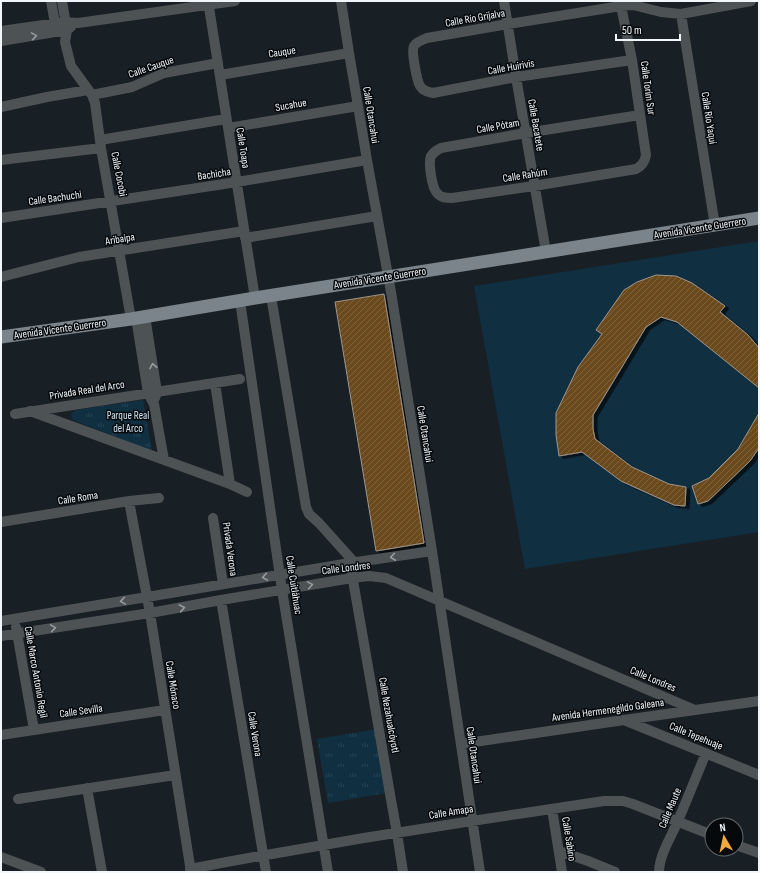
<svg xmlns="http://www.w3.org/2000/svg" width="760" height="873" viewBox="0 0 760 873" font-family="'Sofia Sans Condensed',sans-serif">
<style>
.park{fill:url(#park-tufts)}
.pitch{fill:#102f41}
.building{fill:url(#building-hatch);stroke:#9d958c;filter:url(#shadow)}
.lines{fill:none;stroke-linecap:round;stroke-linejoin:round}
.minor{stroke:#4d5255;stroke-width:10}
.major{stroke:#7b848a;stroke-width:13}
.oneway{stroke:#969c9f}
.labels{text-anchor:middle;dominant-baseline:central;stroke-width:3;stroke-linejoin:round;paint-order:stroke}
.street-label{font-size:11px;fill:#f0f6fa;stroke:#06090c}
.park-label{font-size:11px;fill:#cee4f3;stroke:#06090c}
</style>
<defs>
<pattern id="park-tufts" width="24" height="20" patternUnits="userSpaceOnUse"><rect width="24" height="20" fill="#102f41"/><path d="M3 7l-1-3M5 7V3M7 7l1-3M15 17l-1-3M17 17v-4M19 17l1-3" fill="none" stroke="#274454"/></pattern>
<pattern id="building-hatch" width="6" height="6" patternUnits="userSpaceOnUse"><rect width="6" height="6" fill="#6a491c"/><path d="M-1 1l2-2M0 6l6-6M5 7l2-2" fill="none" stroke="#80643e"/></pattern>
<filter id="shadow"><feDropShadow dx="4" dy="2.5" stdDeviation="0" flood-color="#0009"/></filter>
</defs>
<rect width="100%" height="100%" fill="#182026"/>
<path class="park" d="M143 400 152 451 73 420 71 416V414L76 410Z
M377 729 387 793 328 803 317 739Z"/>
<path class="pitch" d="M759 241V532L525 569 474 286Z"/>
<path class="building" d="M656 275 676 276 692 283 725 306 720 312 748 335 759 348V388L677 322 661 317 646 327 593 415V429L595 439 632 467 669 484 686 487 685 506 674 505 621 481 582 452 559 456 556 435V413L578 367 602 334 596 330 624 290 637 282Z
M384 294 424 543 376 551 335 302Z
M759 413V448L750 461 708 501 698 504 692 486 709 478 738 449Z"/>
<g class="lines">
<path class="minor" d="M51 1 56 29
M62 1 67 30 65 42 71 66 92 95 95 103 101 148 131 319
M208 1 255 298
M341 1 349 53 358 106 367 160 391 292 432 551 480 872
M504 1 516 77 546 252
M621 6 632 60 646 155C645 162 642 166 636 169L534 186 452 198C446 198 441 198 437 193 432 188 428 163 431 156 433 153 437 150 441 148L526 133 640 115
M681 14 715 226
M1 31 65 22 78 23 235 1
M1 41 67 30 71 27
M632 60 516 77 433 93C428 92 423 91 420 86 417 81 411 51 414 46 416 42 422 40 427 38L508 24 621 6 633 5 661 12 681 14 751 1
M220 75 349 53
M92 95 132 87 164 73 218 63
M1 107 47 97 88 90
M228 128 358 106
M100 140 226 119
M1 160 101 148
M1 218 237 182 367 160
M245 238 377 216
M1 277 79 257 244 231
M271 296 306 507 309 514 319 523 354 562
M240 301 282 590 328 872
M145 316 157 392 155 398
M136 318 148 393 154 404 164 460
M215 383 230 484
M30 411 230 484 247 492
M15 414 240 379
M129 501 150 613 191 872
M213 518 223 584
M1 522 129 501 159 498
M350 563 379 730 390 794 397 833 403 872
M221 600 266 872
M1 621 147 597 350 563 432 551
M16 627 34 730
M1 636 150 613 221 600 352 578 369 576 386 578 695 710
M624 720 759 775
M1 735 165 710
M461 744 624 720 695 710 759 701
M87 788 102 872
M18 799 175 775
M552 809 562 872
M736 845 759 853
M559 851 588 861 615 872
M1 857 41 872
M190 869C284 851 378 835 472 821 516 814 560 808 604 801H623L633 804 712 835
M659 872C659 856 671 837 677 823 687 800 696 777 706 753"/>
<path class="major" d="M1 337 131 319 255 298 759 218"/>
</g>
<defs><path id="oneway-chevron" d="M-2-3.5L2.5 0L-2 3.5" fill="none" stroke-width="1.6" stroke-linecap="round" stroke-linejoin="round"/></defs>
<g class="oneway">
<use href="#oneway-chevron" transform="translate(34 36) rotate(-9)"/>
<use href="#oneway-chevron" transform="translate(153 366) rotate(-100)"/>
<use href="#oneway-chevron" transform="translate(393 557) rotate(172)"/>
<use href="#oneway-chevron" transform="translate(265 577) rotate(170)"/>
<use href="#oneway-chevron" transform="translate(310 585) rotate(-10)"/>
<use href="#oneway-chevron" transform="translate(123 601) rotate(171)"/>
<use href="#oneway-chevron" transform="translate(182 608) rotate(-11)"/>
<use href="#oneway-chevron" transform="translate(53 628) rotate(-9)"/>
</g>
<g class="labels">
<g class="street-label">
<text transform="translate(475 18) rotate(-10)">Calle Río Grijalva</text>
<text transform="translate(282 52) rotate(-9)">Cauque</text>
<text transform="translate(151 67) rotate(-19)">Calle Cauque</text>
<text transform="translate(511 67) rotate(-10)">Calle Huirivis</text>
<text transform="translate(648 88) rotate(82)">Calle Torím Sur</text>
<text transform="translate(291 105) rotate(-10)">Sucahue</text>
<text transform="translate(371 115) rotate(81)">Calle Otancahui</text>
<text transform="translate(709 118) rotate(81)">Calle Río Yaqui</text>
<text transform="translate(536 125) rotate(80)">Calle Bacatete</text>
<text transform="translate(498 126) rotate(-10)">Calle Pótam</text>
<text transform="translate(243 148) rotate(81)">Calle Toapa</text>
<text transform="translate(119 174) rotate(79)">Calle Cocobi</text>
<text transform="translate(214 174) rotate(-9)">Bachicha</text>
<text transform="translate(525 175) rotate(-9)">Calle Rahúm</text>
<text transform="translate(55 198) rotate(-8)">Calle Bachuchi</text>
<text transform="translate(700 228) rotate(-9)">Avenida Vicente Guerrero</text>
<text transform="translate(120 239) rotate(-9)">Aribaipa</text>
<text transform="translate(380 278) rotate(-9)">Avenida Vicente Guerrero</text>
<text transform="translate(60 329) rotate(-8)">Avenida Vicente Guerrero</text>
<text transform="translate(87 390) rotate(-9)">Privada Real del Arco</text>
<text transform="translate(425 434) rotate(81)">Calle Otancahui</text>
<text transform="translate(78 498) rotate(-9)">Calle Roma</text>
<text transform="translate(230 549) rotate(82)">Privada Verona</text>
<text transform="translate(346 568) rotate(-7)">Calle Londres</text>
<text transform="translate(294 585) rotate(81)">Calle Cuitláhuac</text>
<text transform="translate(36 672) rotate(80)">Calle Marco Antonio Regil</text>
<text transform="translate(653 679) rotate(23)">Calle Londres</text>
<text transform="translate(173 685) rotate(81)">Calle Mónaco</text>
<text transform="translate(608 710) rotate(-8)">Avenida Hermenegildo Galeana</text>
<text transform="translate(81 711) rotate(-8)">Calle Sevilla</text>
<text transform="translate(389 715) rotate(80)">Calle Nezahualcóyotl</text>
<text transform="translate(255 734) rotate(81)">Calle Verona</text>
<text transform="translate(696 736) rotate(22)">Calle Tepehuaje</text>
<text transform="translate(474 755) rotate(82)">Calle Otancahui</text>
<text transform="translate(670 808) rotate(-67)">Calle Maute</text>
<text transform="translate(451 812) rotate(-9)">Calle Amapa</text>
<text transform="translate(569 839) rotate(81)">Calle Sabino</text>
</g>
<g class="park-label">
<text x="128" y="415">Parque Real<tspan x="128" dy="13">del Arco</tspan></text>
</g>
</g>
<rect width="760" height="873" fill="none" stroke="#f0f6fa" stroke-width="4"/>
<g transform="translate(724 837) rotate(351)"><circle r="19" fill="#06090c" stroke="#64686b"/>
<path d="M0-3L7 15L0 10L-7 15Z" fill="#efa73e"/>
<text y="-6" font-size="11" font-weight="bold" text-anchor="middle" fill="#f0f6fa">N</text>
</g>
<path d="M616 34v6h64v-6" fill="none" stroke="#f0f6fa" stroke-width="2"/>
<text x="622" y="34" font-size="12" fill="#f0f6fa" stroke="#06090c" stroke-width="3" paint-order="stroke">50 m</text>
</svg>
